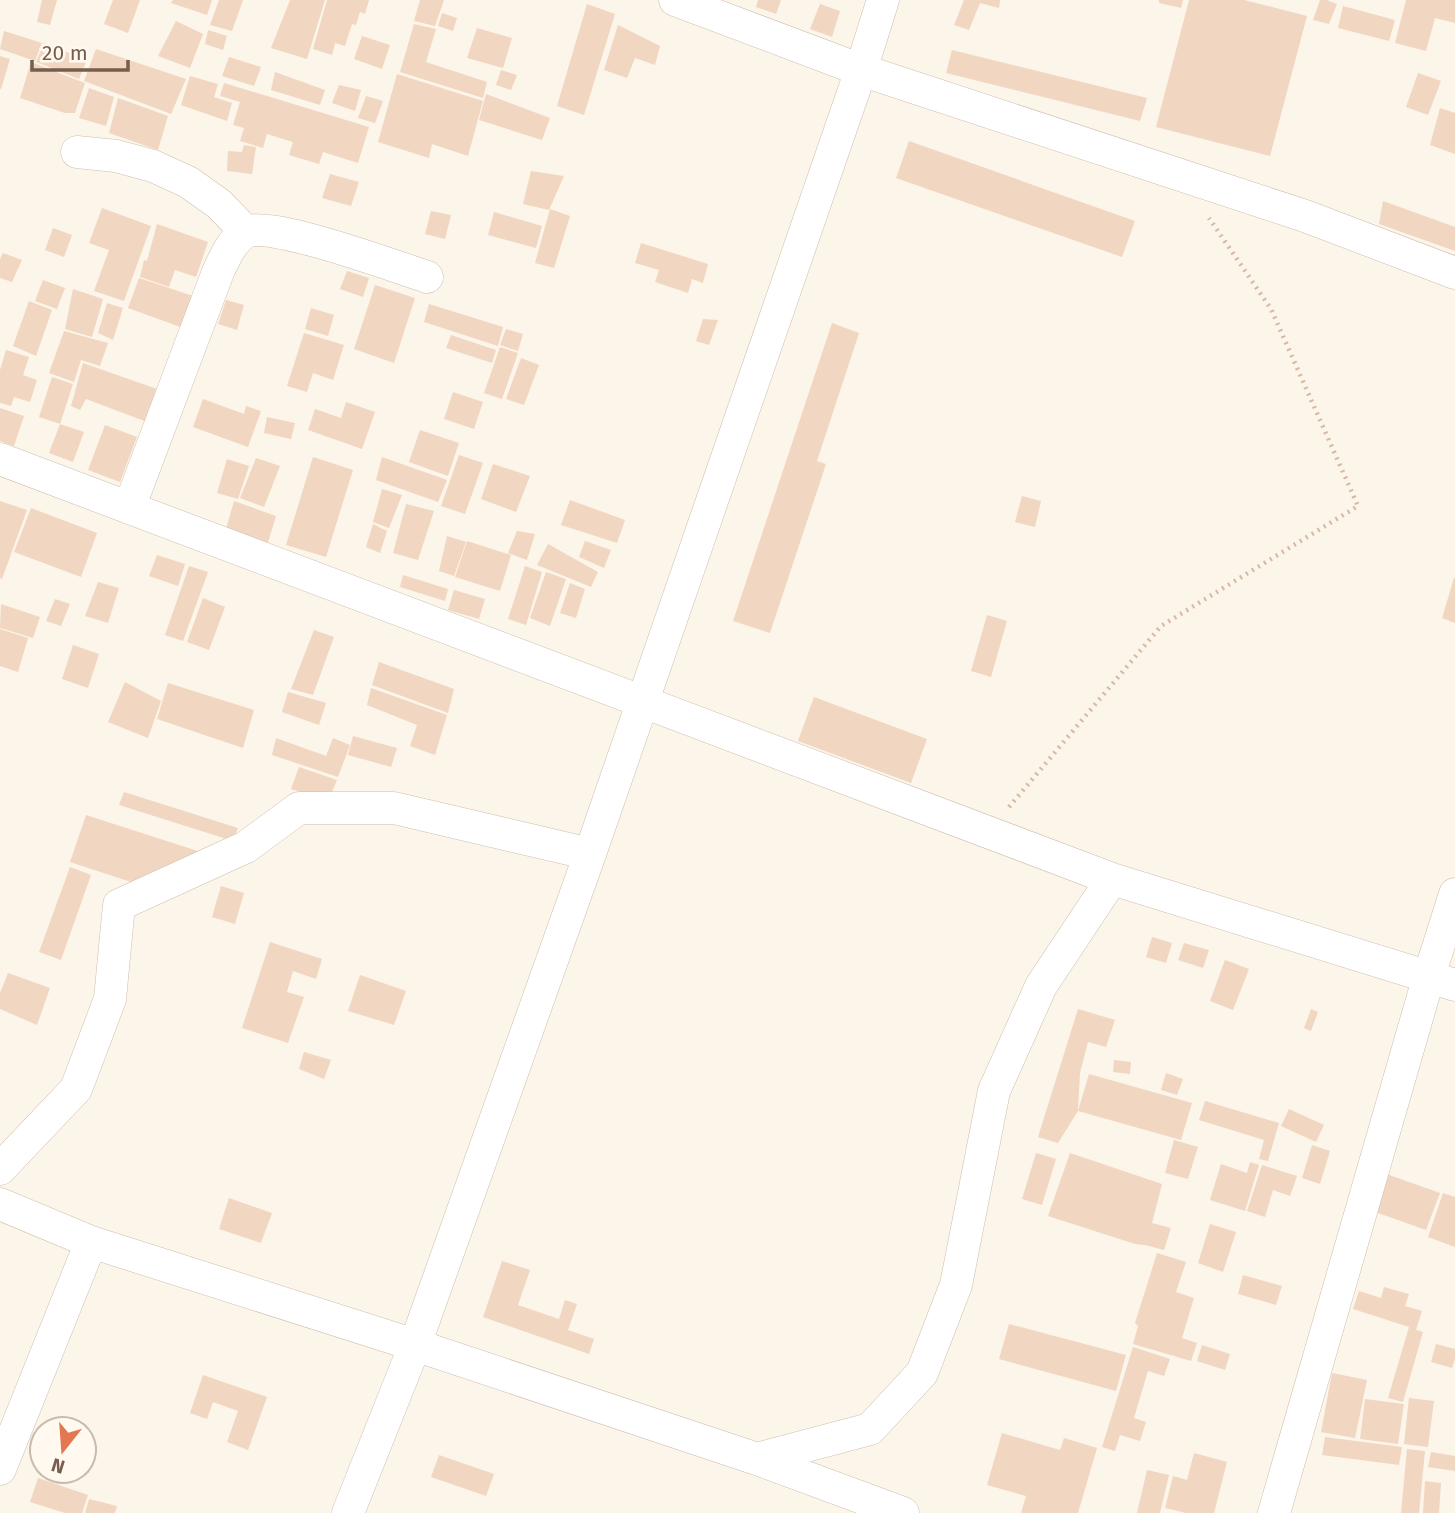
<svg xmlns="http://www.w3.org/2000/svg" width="1455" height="1513" viewBox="0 0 1455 1513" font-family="'Fira Sans',sans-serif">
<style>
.building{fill:#f1d6c1}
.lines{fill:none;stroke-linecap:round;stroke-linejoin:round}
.minor-casing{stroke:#cebeaf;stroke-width:33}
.path{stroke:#d6b9a4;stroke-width:4.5;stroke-dasharray:2 5;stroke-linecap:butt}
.minor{stroke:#fff;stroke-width:32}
</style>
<rect width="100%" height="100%" fill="#fcf5e9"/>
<path class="building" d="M42 0H57L50 25 37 22Z
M113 0H140L128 33 104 24Z
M173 0H212L207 15 171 3Z
M219 0H243L232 31 210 25Z
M290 0H325L307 59 271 48Z
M327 0H369L365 14 360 12 356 25 352 24 345 46 335 43 332 55 313 49Z
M420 0H444L435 26 414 21Z
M758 0H781L776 14 756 7Z
M964 0H1000L999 8 980 3 969 30 954 25Z
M1159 0H1183L1181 8 1159 3Z
M1189 0H1244L1307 16 1270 156 1156 127Z
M1320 0H1327L1337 4 1329 24 1313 20Z
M1406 0H1455V23L1435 18 1426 51 1395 43Z
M587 4 615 14 584 115 557 106Z
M820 4 840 11 832 37 810 29Z
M1343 6 1395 20 1389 41 1338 28Z
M442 13 457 18 453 31 438 26Z
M176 21 203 34 190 68 158 56Z
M414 24 436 29 426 62 487 82 483 98 400 72Z
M618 25 660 46 655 65 635 58 627 78 604 70Z
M477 28 512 38 503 68 467 58Z
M208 30 227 36 223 50 205 44Z
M4 31 42 43 35 61 0 49Z
M362 36 390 45 382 69 354 59Z
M44 43 87 60 79 79 36 62Z
M96 49 186 79 171 114 84 81Z
M952 50 1147 98 1140 121 946 73Z
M0 56 10 59 1 89H0Z
M229 57 261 67 254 86 222 76Z
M31 62 85 83 75 113H65L20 98Z
M501 70 517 75 511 90 496 85Z
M275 72 325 90 320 105 271 90Z
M1418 73 1441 81 1428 115 1406 107Z
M397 74 483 101 468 156 432 144 429 158 378 142Z
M190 76 218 84 214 97 232 103 227 121 181 105Z
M224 83 369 127 358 163 323 152 319 164 289 155 293 142 267 134 263 148 240 141 244 128 233 125 240 102 220 96Z
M339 85 361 90 355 111 332 103Z
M89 88 114 97 106 126 79 118Z
M486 94 550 118 542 140 479 120Z
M366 96 383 101 375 123 358 118Z
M118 98 168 116 158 150 109 133Z
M1440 108 1455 113V154L1430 145Z
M909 141 1135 221 1122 257 896 178Z
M244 145 256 147 252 174 227 171 228 151 242 152Z
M531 171 564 176 549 210 523 204Z
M330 174 359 182 351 206 322 198Z
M1383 201 1455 227V251L1379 224Z
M102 208 151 226 124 301 94 291 109 250 89 243Z
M550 209 570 216 554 268 535 263Z
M431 211 451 215 445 239 425 234Z
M494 212 542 226 536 248 488 235Z
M157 224 208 242 196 277 175 270 169 287 140 277 144 260 147 261Z
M53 228 72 235 64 257 45 250Z
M641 243 708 264 703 283 692 279 688 293 655 282 659 270 635 263Z
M3 253 22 260 12 282 0 278V259Z
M347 271 369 278 363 297 340 289Z
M139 278 193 296 183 328 128 308Z
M43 280 65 288 57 309 35 301Z
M375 285 415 298 394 363 354 349Z
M73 289 103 299 92 337 65 329Z
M226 300 244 305 237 330 218 324Z
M29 301 52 310 36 356 13 346Z
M107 303 123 308 113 340 98 333Z
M429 304 503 327 498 346 424 322Z
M311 308 334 315 328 336 305 329Z
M703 319 718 320 709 345 696 341Z
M832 323 859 333 817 461 826 464 770 633 733 621Z
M506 329 523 334 518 351 500 345Z
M64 331 108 343 100 366 81 360 74 382 49 373Z
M304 333 344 345 333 380 313 373 307 392 287 386Z
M451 335 496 350 492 363 446 348Z
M500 347 518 353 502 399 484 393Z
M6 350 29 357 23 375 37 380 30 402 14 397 11 406 0 403V370Z
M521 358 539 365 524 405 506 399Z
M83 363 157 389 147 422 86 399 80 410 71 406Z
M52 377 73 384 60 424 39 417Z
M453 392 483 402 474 429 444 419Z
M203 399 244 414 246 406 261 411 248 447 193 427Z
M346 402 375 412 362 449 308 430 315 409 341 418Z
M0 408 24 416 14 446 0 441Z
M267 417 295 423 291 439 264 433Z
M60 424 84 432 73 462 49 453Z
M105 425 137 437 120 482 88 470Z
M420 430 459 443 448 476 409 462Z
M459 455 483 463 465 514 441 506Z
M313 457 353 470 326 557 286 545Z
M382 457 447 480 438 502 376 480Z
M256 458 280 466 264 507 240 498Z
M227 459 249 466 238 499 217 493Z
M493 464 530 476 516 512 481 499Z
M382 489 402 495 389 528 373 522Z
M1022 496 1041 501 1035 527 1015 522Z
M570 500 625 520 617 543 561 525Z
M0 501 27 510 2 579 0 578Z
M234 501 276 516 267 546 225 533Z
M406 504 434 511 418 560 393 553Z
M31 508 97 533 81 577 14 552Z
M373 524 387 531 380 553 366 547Z
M517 531 535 534 527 560 508 553Z
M447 536 466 542 454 576 439 571Z
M467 541 511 555 500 591 455 577Z
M585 541 611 550 604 568 579 557Z
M548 544 598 572 591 587 537 565Z
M157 555 185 564 178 586 149 576Z
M189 566 208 572 183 641 165 635Z
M525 566 542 572 526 625 508 619Z
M546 572 566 579 550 626 530 618Z
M403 575 448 589 445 601 400 587Z
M1454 578H1455V623L1442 618Z
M98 582 119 588 108 623 85 616Z
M570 583 585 589 576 618 560 613Z
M454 590 485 599 479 619 448 610Z
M203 598 225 607 209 650 187 642Z
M55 599 70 604 61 626 46 621Z
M1 604 40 617 33 638 0 628Z
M987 615 1007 621 991 677 971 671Z
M0 629 28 638 18 672 0 666Z
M314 630 334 637 313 695 291 689Z
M73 645 99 654 88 688 62 679Z
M379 662 454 689 448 713 372 685Z
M125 682 161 701 148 738 108 722Z
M168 683 254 710 243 748 157 719Z
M371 688 447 715 435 755 410 746 417 725 367 705Z
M288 692 326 703 319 725 282 712Z
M814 697 927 739 911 783 798 741Z
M353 736 397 748 391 767 348 755Z
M276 738 326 756 333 738 350 745 338 777 272 755Z
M299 767 337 780 328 801 291 789Z
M124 792 238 828 233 841 119 805Z
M86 815 207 854 143 886 70 862Z
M70 867 91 875 61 960 39 952Z
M221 886 244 893 235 924 212 917Z
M1152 937 1172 943 1166 963 1146 957Z
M270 942 322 959 316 979 293 971 287 992 304 997 288 1043 242 1028Z
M1184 943 1209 950 1203 968 1178 960Z
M1225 960 1249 969 1233 1010 1210 1001Z
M8 973 50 988 37 1025 0 1009V993Z
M360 975 406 991 394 1025 348 1011Z
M1078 1009 1115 1020 1106 1047 1088 1042 1080 1073 1078 1111 1058 1143 1038 1137Z
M1311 1009 1318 1012 1311 1031 1304 1028Z
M304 1052 331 1060 324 1079 299 1069Z
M1114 1060 1131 1062 1130 1074 1113 1072Z
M1166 1073 1183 1079 1177 1095 1161 1090Z
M1089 1074 1192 1103 1181 1140 1078 1111Z
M1205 1101 1279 1123 1268 1161 1259 1159 1264 1140 1199 1120Z
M1289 1109 1324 1125 1316 1142 1281 1126Z
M1174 1140 1198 1147 1188 1179 1165 1173Z
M1312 1145 1330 1151 1320 1184 1302 1178Z
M1036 1153 1056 1159 1042 1205 1022 1199Z
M1070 1153 1162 1184 1152 1223 1171 1228 1164 1250 1145 1245 1135 1244 1048 1216Z
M1250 1162 1259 1165 1245 1211 1210 1200 1221 1164 1247 1173Z
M1262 1165 1297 1176 1290 1196 1273 1190 1265 1217 1247 1211Z
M1378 1171 1440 1193 1426 1230 1364 1208Z
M1443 1193 1455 1197V1247L1428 1237Z
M229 1198 272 1213 261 1243 219 1229Z
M1210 1224 1236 1232 1223 1272 1198 1263Z
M1157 1253 1186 1262 1176 1292 1194 1298 1182 1338 1197 1343 1191 1361 1133 1344 1138 1326 1135 1323Z
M502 1261 530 1270 518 1305 559 1319 565 1300 577 1304 568 1330 594 1339 589 1354 483 1317Z
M1243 1275 1282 1286 1276 1305 1238 1294Z
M1384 1287 1409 1294 1405 1306 1422 1311 1416 1330 1423 1332 1403 1402 1388 1398 1409 1327 1353 1309 1359 1291 1381 1298Z
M1009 1324 1126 1355 1116 1391 999 1359Z
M1436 1344 1455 1349V1358L1452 1368 1431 1362Z
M1202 1345 1230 1354 1225 1370 1197 1361Z
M1133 1347 1170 1359 1164 1376 1148 1371 1134 1418 1146 1422 1140 1441 1120 1435 1115 1451 1102 1447Z
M1332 1373 1367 1380 1355 1438 1321 1432Z
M203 1375 267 1397 248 1450 227 1442 238 1411 213 1402 207 1419 190 1413Z
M1409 1398 1434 1401 1428 1447 1404 1444Z
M1365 1399 1404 1404 1398 1444 1360 1439Z
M1002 1433 1060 1450 1064 1438 1097 1448 1078 1513H1021L1026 1496 987 1485Z
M1325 1437 1402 1447 1399 1465 1322 1455Z
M1407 1449 1425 1451 1419 1513H1401Z
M1431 1452 1455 1456V1471L1428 1467Z
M1194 1453 1227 1462 1214 1513H1186L1165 1508 1173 1476 1187 1480Z
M439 1455 494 1474 486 1496 431 1477Z
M1147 1470 1169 1475 1160 1513H1137Z
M38 1478 88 1495 82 1513H65L30 1502Z
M1425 1481 1441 1483 1439 1513H1423Z
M89 1499 117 1506 115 1513H85Z"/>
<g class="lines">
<defs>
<path id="minor" d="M675 0 861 70 1305 216 1455 273
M77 152 116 156 153 166 188 182 219 204 246 232
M0 459 1112 879 1455 985
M129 508 218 272C224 259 232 240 246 232 268 220 397 267 427 277
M0 1169 76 1089 110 999 119 905 246 847 299 808H394L590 854
M0 1204 91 1242 415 1345 757 1459 903 1513
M757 1459 870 1429 922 1373 956 1285 994 1091 1041 986 1112 879
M0 1469 91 1242
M348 1513 415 1345 590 854 861 70 883 0
M1274 1513 1429 976 1455 894"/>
</defs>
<use href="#minor" class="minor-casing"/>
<path class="path" d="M1009 807 1161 626 1358 506 1271 309 1209 218"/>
<use href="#minor" class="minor"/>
</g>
<g transform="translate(63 1450) rotate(197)"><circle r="33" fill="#fff9f0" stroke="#c8bbaf" stroke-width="2"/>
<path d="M0-5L12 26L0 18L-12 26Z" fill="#e27752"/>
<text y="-10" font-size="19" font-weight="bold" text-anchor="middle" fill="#765d4d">N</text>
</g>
<path d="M32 60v10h96v-10" fill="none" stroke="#765d4d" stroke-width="3.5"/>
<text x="42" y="60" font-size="21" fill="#765d4d" stroke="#fff9f0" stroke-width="5" paint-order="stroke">20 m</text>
</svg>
